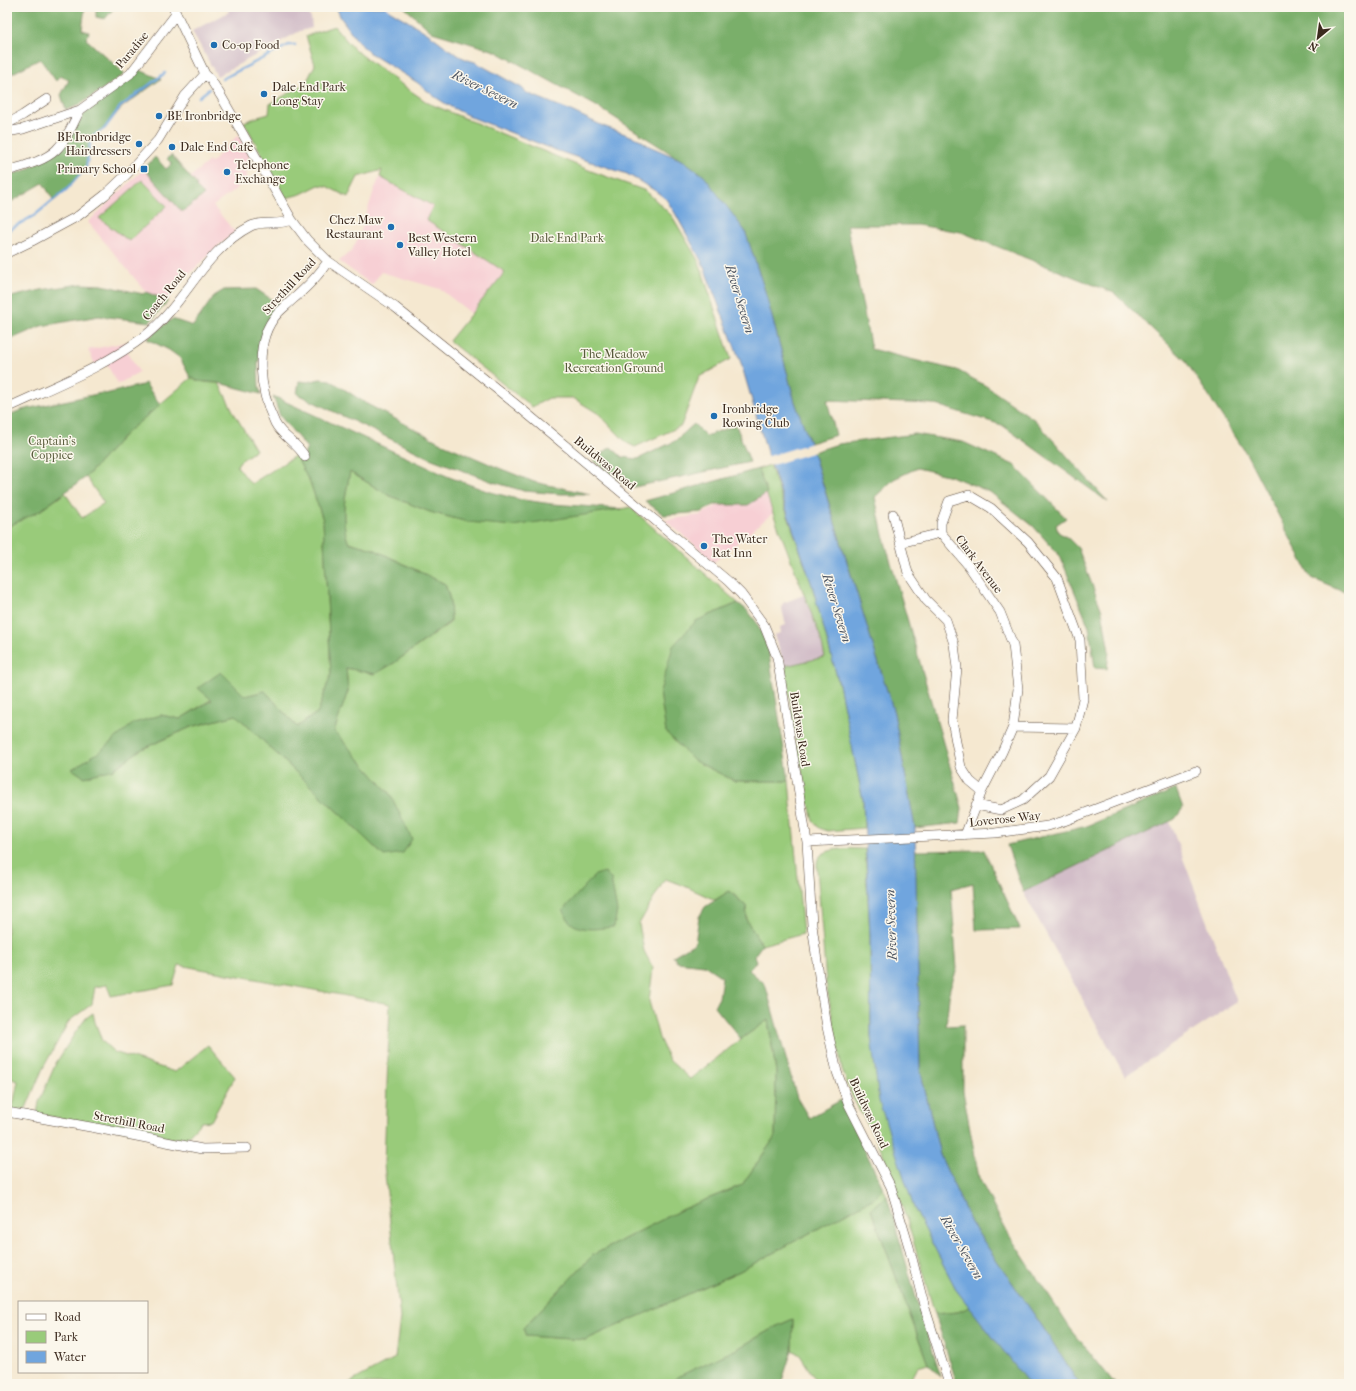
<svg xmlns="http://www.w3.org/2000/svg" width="1356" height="1391" viewBox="0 0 1356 1391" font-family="'IM FELL French Canon',serif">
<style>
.built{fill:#f7cfd4}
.industrial{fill:#d2bdc8}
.green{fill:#99cb7a;stroke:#6a7a4c}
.forest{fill:#7aaf6a;stroke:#5a6c44}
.water{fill:#70a5de;stroke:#56687e}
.pier{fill:#f5e8d0}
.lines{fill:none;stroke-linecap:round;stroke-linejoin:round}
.stream{stroke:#70a5de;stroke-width:2.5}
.minor-casing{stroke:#574639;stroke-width:10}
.minor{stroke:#fff;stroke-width:9}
.poi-dot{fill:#1f6fb2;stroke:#fbf7ec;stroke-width:1.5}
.labels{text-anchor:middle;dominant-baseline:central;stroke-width:3;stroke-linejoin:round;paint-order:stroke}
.poi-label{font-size:12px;fill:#3b2a1e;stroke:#fbf7ec;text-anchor:start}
.street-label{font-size:12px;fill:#3b2a1e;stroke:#fbf7ec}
.park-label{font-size:12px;fill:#575a3a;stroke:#fbf7ec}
.water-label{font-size:13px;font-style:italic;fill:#4e5561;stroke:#fbf7ec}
</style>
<rect width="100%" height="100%" fill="#fbf7ec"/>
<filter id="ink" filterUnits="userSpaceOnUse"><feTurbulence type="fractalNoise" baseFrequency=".025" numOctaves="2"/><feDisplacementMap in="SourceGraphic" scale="8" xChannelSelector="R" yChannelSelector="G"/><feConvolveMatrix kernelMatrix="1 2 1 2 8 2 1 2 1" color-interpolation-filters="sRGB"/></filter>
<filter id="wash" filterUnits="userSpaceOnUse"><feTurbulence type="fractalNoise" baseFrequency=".012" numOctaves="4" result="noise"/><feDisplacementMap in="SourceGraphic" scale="16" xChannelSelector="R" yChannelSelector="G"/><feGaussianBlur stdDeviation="0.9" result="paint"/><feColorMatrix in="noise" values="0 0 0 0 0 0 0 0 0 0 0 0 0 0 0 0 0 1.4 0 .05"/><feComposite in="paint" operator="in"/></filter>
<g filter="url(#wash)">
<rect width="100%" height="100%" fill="#f5e8d0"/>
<path class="built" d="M238 135 249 155 246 179 235 190 213 206 235 232 218 246 177 286 168 301 146 292 88 222 144 169 182 212 197 185 190 177 209 161 211 163Z
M380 177 434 206 427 220 506 272 472 314 440 289 381 272 372 285 339 261 351 252 360 234 374 190Z
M127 342 128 353 139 372 118 384 107 365 95 364 88 350Z
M767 493 773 513 713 563 697 547 665 520 700 515 719 505H747Z"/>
<path class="industrial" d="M227 7H302L311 18 312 28 300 31 217 76 192 31 229 12Z
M804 595 820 636 825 658 785 666 774 635 781 633 780 627 786 625 782 609 783 603Z
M1169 821 1237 1002 1125 1076 1023 892Z"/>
<path class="green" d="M334 26 354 49 384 72 428 103 591 171 646 191 672 216 699 262 731 359 699 377 681 426 635 447 627 443 599 414 573 398H549L532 407 449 341 505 272 426 220 433 206 380 177 382 170 358 177 348 197 326 186 319 185 301 194 286 198 244 122 258 117 269 114 270 104 306 83 315 65 306 36Z
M142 180 167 206 129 241 99 218Z
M191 378C201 382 209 383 219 383L234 413 256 450 239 462 237 466 251 484 295 456 298 460 311 485 323 520 331 674 318 712 297 727 265 691 245 696 199 688 212 699 180 719 161 715 72 769H114L140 750 191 727 236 715 384 856 390 794 334 731 348 691 346 668 375 674 394 663 451 622 450 600 445 584 373 549 348 542C340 516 345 498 350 472L388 495 430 512 468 522 622 509 630 507 738 603 696 621 660 692 666 732 693 760 735 781H789L803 934 762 945 747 921 746 906 730 891 715 900 680 884 665 879 639 924 644 951 653 968 649 1001 659 1038 669 1060 690 1079 741 1039 768 1020 776 1072 775 1137 742 1185 683 1209 593 1255 523 1328 526 1336 585 1340 740 1271 874 1198 883 1188 887 1196 871 1209 928 1364 918 1367 909 1384H818L800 1355 792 1350 793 1319 775 1327 737 1349 677 1377 670 1384H347L395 1358 400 1318 384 1164 390 1004 179 965 173 985 111 996 107 985 95 987 92 1004 69 1021 43 1068 26 1108 19 1111H12L18 1081 7 1077V527L41 510 65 493 82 518 104 503 86 477 126 433Z
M770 465 812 585 839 684 863 800 864 828 828 831 819 828 813 821 797 750 785 666 825 657 820 636 773 513 758 469Z
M865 849 870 935 871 1037 914 1208 957 1291 970 1307 958 1312 935 1314 906 1217 882 1151 853 1098 842 1069 826 983 817 868C817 865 817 861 818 859 825 846 853 849 865 849Z
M93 1013 95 1022 102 1041 114 1052 175 1072 208 1045 235 1077 211 1121 201 1122 188 1136 185 1141 37 1114 39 1102 56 1063 75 1033 86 1018Z"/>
<path class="forest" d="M9 7H85L82 30 89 32 86 39 125 74 79 105 66 110 61 95 69 80 60 76 56 81 40 59 7 76V12Z
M96 7H115L105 19 96 17Z
M404 7H1349V594L1311 578 1246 453 1185 360 1114 293 961 232 917 225H847L871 349 922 362 957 370 986 386 1035 420 1108 502 1002 425 933 404 827 400 836 435 810 443 795 402 765 291 745 231 698 171 598 107 495 51 432 32Z
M137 69 161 79 121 108 105 128 91 138 86 168 67 189 54 201 43 183 9 203 7 201V176L26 170 63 148 84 114Z
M171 155 197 185 196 187 204 195 182 212 144 169 155 157 166 169 172 164 167 159Z
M81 284 102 285 143 294 146 292 168 301 150 322 99 316 41 326 7 341V298L41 290Z
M256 289 280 305 269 319 258 364 259 387 261 394 219 383 198 381 190 377 180 358 169 350 147 339 172 319 193 326 214 296 224 290Z
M320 379 330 380 367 404 443 444 499 468 534 482 590 494H560L524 491 493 482 432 459 297 394 299 381 308 382Z
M145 383 160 405 126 433 86 477 41 510 7 527V416L21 410 102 393 105 394 142 385Z
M273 396 449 477 487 491 517 499 552 504 622 509 513 526 468 522 430 512 388 495 350 472C345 498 340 516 348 542L373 549 445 584 450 600 451 621 394 663 375 674 346 668 348 691 334 731 390 794 412 839 403 853 384 856 236 715 191 727 140 750 114 769 84 777 72 769 99 752 134 723 161 715 180 719 212 700 198 688 221 672 245 696 265 691 297 727 318 712 331 674 323 520 311 485 298 460 305 457V452L307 448 280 416Z
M694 424 706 436 736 425 750 462 630 488 593 460 611 447 622 457 638 459 675 441Z
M915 434 963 442 1014 465 1066 518 1056 525 1058 532 1068 538 1078 548 1102 611 1109 651 1107 669 1095 668 1089 627 1060 556 1033 526 990 492 951 476 917 468 894 479 875 497 883 535 962 808 960 823 915 828 894 713 813 452 838 444Z
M758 469 767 493 748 505H714L702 512 664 515 645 501Z
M738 603 748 611 757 623 768 648 789 781H735L693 760 666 732 660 692 673 646 696 621Z
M1176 789 1183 808 1175 819 1023 892 1007 845 1087 826Z
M984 850 1020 929 976 930 973 883 951 889 957 969 950 988 946 1026 963 1025V1091L979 1178 1007 1232 1070 1328 1115 1384H1079L1042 1326 971 1223 940 1155 920 1069 915 851Z
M605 872 611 879 617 911 614 927C600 928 580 933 569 921 567 918 565 913 563 910L595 875Z
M729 891 746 906 747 921 762 945 754 956 756 962 749 970 765 984 797 1098 809 1118 841 1100 883 1188 874 1198 740 1271 585 1340 526 1336 523 1328 593 1255 683 1209 742 1185 775 1137 776 1072 768 1020 741 1039 714 1006 719 998 722 977 704 965 677 962 673 956 695 943 699 917 705 907Z
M887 1196 921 1315 941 1376 928 1364 871 1209Z
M970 1307 1029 1384H957L935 1314 958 1312Z
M793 1319 792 1350 781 1384H670L677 1377 737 1349 775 1327Z"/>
<path class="water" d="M336 7H386L389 10C402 18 415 25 427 33 443 43 456 58 475 62L522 88 527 93 571 111 603 126 639 139 649 146 684 161 704 176 745 231 765 291 795 402 810 443 894 713 915 828 920 1069 940 1155 971 1223 1042 1326 1079 1384H1029L957 1291 914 1208 879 1101 871 1037 870 935 863 800 839 684 812 585 767 452 741 363 702 262 675 213 666 199 654 190 627 174 558 151 471 117 451 107 435 97 418 83 368 52 356 39 341 18Z"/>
<path class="pier" d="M812 443 815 452 769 466 766 457Z"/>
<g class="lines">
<path class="stream" d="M222 79 289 45H295
M199 97 209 89
M7 231 35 215 67 189 86 168 91 138 105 128 120 107 165 73"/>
</g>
</g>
<g filter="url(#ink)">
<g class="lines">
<defs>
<path id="minor" d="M173 7 205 74 211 80 221 96 292 220 307 240 328 261 395 307 519 407 728 581 741 594 764 625 777 657 807 842 812 925 820 983 827 1027 837 1072 849 1105 891 1187 909 1247 924 1305 949 1384
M7 124 23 115 47 99
M7 132 23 129 80 110 130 74 176 14
M7 171C23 166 43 162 56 150 67 140 73 123 80 110
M7 253 32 241 78 216 105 195 127 174 158 140 185 96 205 74
M7 408C54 386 105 367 146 335 186 303 204 250 251 226 263 220 278 226 292 220
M305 457C298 443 282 437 275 423 260 392 252 341 278 313 282 309 287 305 291 301 305 289 318 277 328 261
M893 514 908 573 926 600 946 620 954 644 957 668 952 720 956 742 961 767 970 781 982 791
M900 543 941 533
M1013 727 1076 728
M965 835 982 791 1002 752 1013 727 1018 689 1013 645 1000 612 968 565 941 533V523L949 501 969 495 991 508 1028 542 1057 578 1080 640 1083 699 1076 728 1049 776 1023 800 1001 810 976 805
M807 842 995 833 1048 826 1064 821 1196 771
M7 1112 96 1128 202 1149 247 1148"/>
</defs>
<use href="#minor" class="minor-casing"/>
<use href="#minor" class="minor"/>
</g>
</g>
<g class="poi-dot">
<circle cx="214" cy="45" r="4"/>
<circle cx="264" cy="94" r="4"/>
<circle cx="159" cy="116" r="4"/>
<circle cx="139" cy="144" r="4"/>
<circle cx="172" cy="147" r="4"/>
<rect x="140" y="165" width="8" height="8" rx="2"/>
<circle cx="227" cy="172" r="4"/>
<circle cx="391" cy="227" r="4"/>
<circle cx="400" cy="245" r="4"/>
<circle cx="714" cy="416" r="4"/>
<circle cx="704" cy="546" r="4"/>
</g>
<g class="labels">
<g class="poi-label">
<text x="222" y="45">Co-op Food</text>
<text x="272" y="87">Dale End Park<tspan x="272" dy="14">Long Stay</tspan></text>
<text x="167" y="116">BE Ironbridge</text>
<text x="131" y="137" text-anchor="end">BE Ironbridge<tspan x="131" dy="14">Hairdressers</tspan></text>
<text x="180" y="147">Dale End Cafe</text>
<text x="235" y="165">Telephone<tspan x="235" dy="14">Exchange</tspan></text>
<text x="136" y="169" text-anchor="end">Primary School</text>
<text x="383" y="220" text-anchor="end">Chez Maw<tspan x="383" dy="14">Restaurant</tspan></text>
<text x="408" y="238">Best Western<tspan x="408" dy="14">Valley Hotel</tspan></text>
<text x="722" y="409">Ironbridge<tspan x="722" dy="14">Rowing Club</tspan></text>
<text x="712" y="539">The Water<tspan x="712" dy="14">Rat Inn</tspan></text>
</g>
<g class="street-label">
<text transform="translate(132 50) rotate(-50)">Paradise</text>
<text transform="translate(289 286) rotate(-47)">Strethill Road</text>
<text transform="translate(164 295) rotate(-51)">Coach Road</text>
<text transform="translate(605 463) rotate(40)">Buildwas Road</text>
<text transform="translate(979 564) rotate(53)">Clark Avenue</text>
<text transform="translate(800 729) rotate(81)">Buildwas Road</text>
<text transform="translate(1005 819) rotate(-6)">Loverose Way</text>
<text transform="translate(869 1113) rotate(65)">Buildwas Road</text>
<text transform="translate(129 1122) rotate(11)">Strethill Road</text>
</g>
<g class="park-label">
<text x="567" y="238">Dale End Park</text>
<text x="614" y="354">The Meadow<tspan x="614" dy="14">Recreation Ground</tspan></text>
<text x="52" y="441">Captain's<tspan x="52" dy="14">Coppice</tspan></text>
</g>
<g class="water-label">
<text transform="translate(485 89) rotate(26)">River Severn</text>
<text transform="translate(740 299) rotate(73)">River Severn</text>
<text transform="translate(837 608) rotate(73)">River Severn</text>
<text transform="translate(891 925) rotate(-92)">River Severn</text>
<text transform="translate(962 1247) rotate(60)">River Severn</text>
</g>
</g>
<rect width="1356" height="1391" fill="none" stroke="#fbf7ec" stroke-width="24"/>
<rect x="18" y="1301" width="130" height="72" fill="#fbf7ec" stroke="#aea59a"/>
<rect x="26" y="1314" width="20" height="6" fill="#ffffff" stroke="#aea59a"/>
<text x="54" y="1321" font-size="12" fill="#3b2a1e">Road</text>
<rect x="26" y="1331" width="20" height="12" fill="#99cb7a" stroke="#aea59a"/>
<text x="54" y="1341" font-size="12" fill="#3b2a1e">Park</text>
<rect x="26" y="1351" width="20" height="12" fill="#70a5de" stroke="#aea59a"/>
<text x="54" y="1361" font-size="12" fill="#3b2a1e">Water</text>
<g transform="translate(1318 38) rotate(209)" stroke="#fbf7ec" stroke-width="3" paint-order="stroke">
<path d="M0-3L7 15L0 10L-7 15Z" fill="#3b2a1e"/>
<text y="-6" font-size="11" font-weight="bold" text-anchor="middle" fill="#3b2a1e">N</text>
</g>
</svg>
